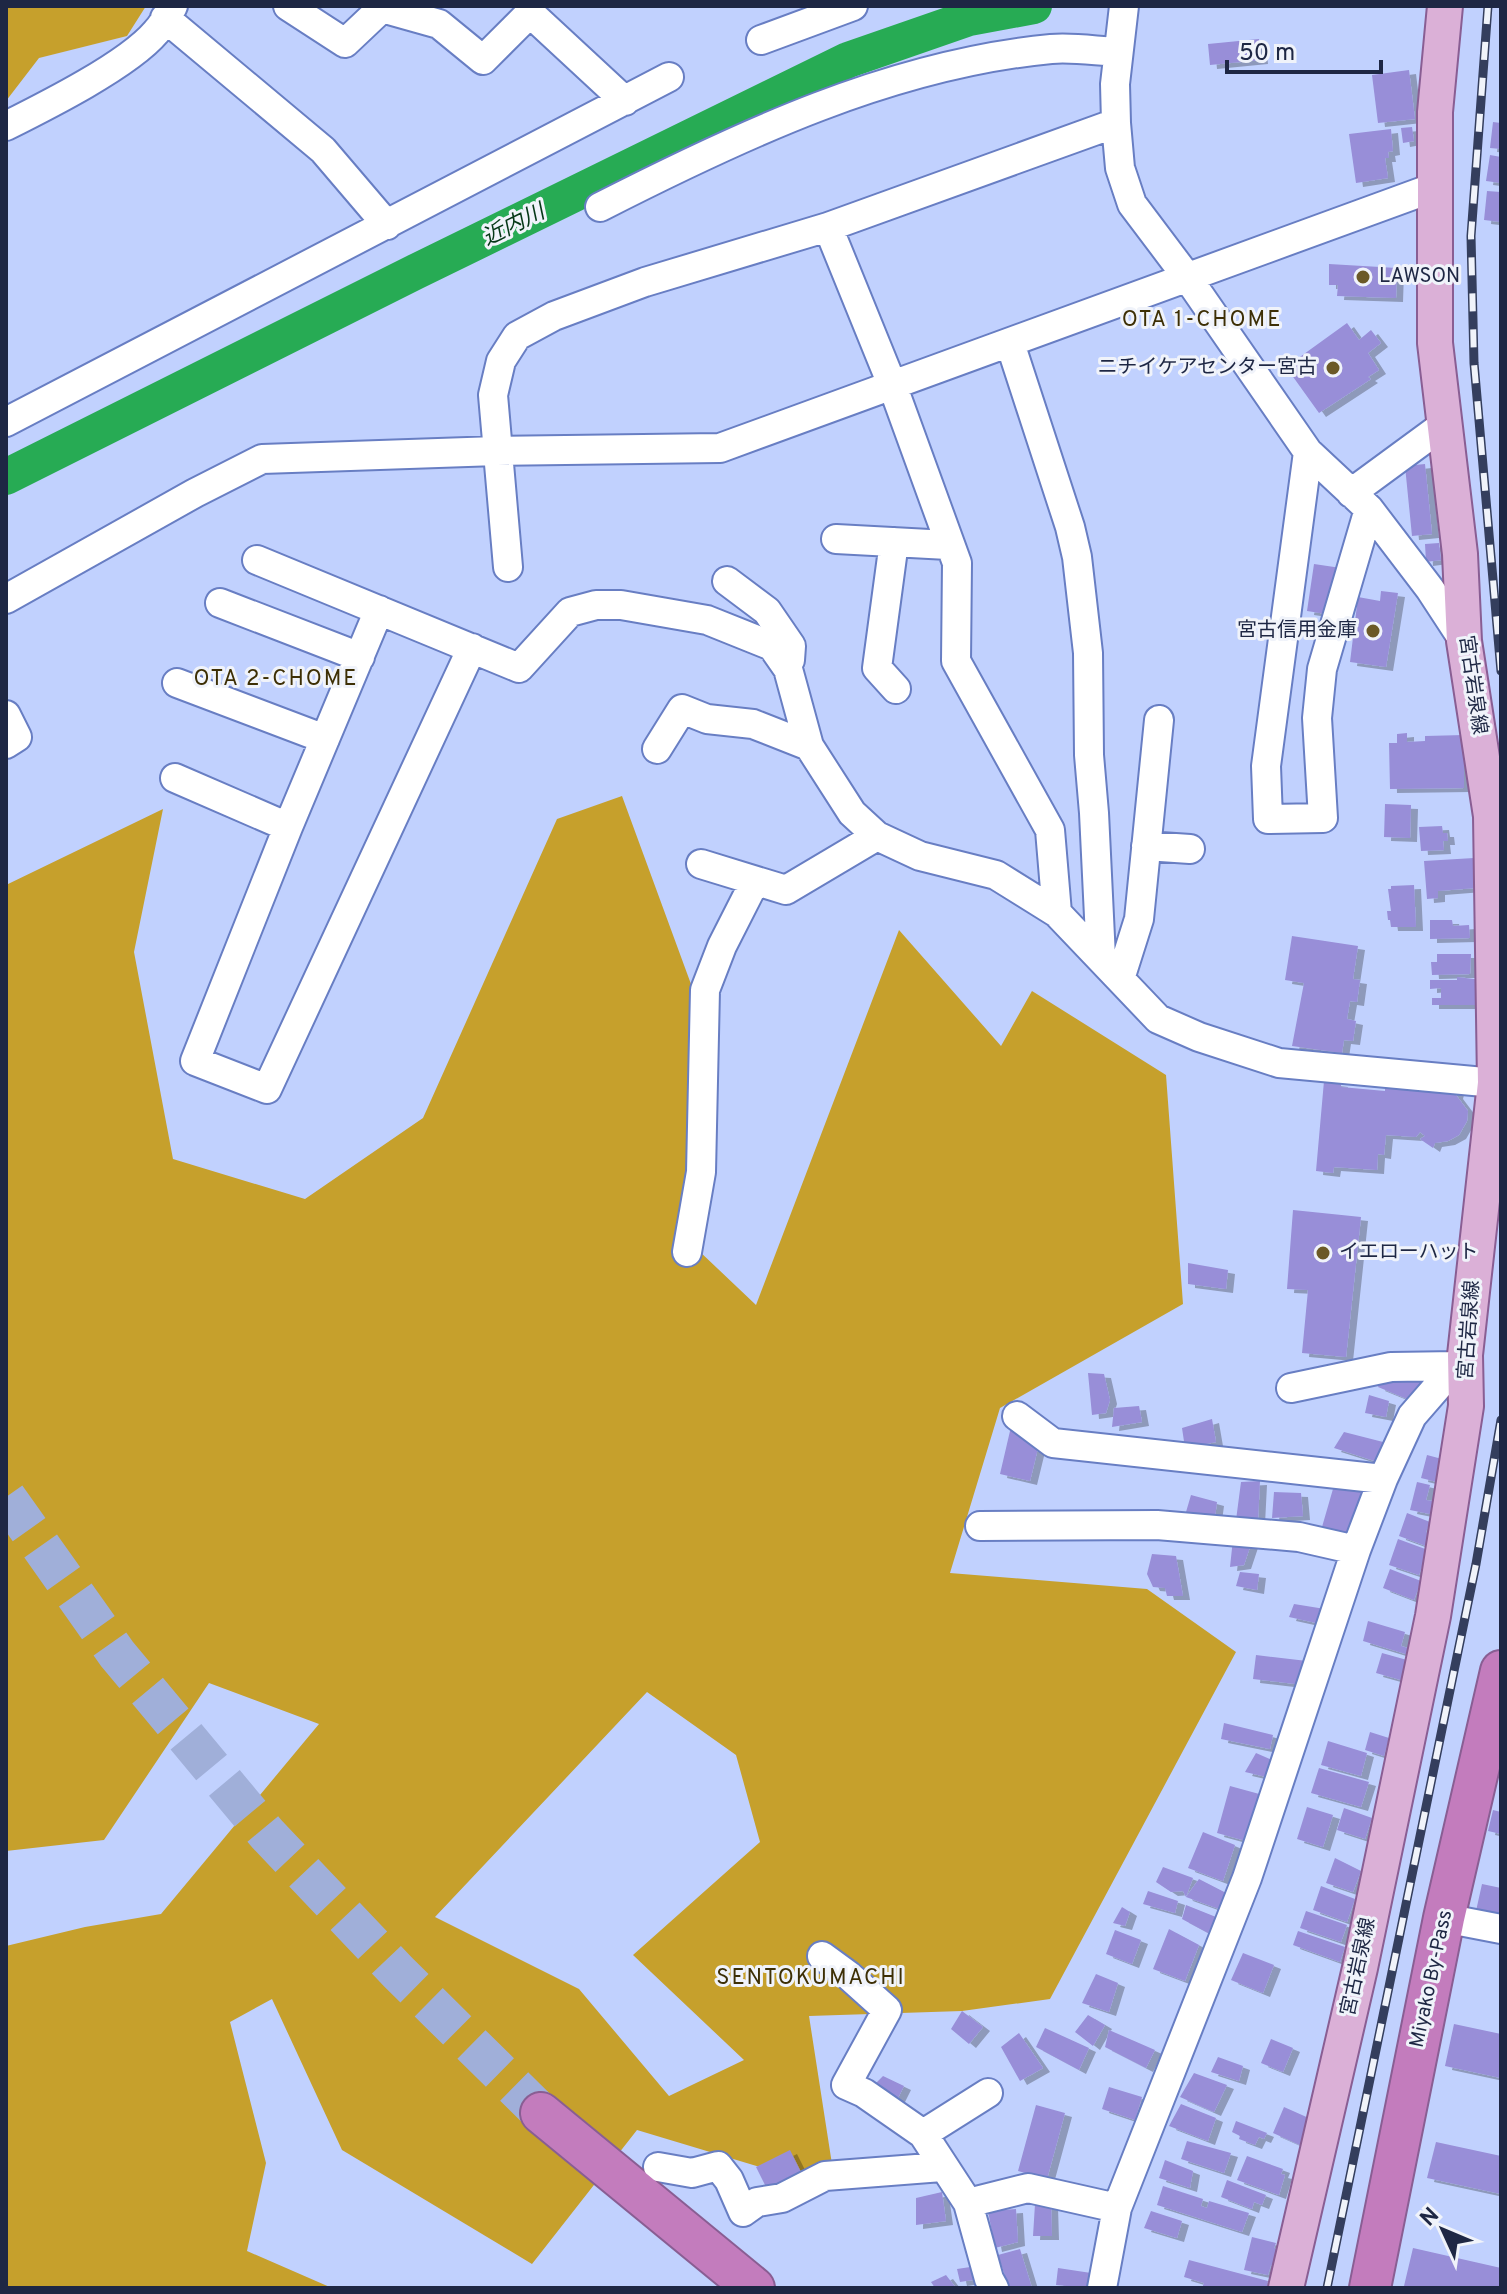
<svg xmlns="http://www.w3.org/2000/svg" width="1507" height="2294" viewBox="0 0 1507 2294" font-family="Overpass,'Noto Sans JP',sans-serif">
<style>
.forest{fill:#c6a02c;fill-rule:evenodd}
.lines{fill:none;stroke-linecap:round;stroke-linejoin:round}
.river{stroke:#27ab54;stroke-width:36}
.building{fill:#988ed8;filter:url(#shadow)}
.highway-tunnel{stroke:#a0afd9;stroke-width:40;stroke-dasharray:40 20;stroke-linecap:butt}
.minor-casing{stroke:#687ec3;stroke-width:32}
.major-casing{stroke:#895e93;stroke-width:38}
.highway-casing{stroke:#895e93;stroke-width:44}
.minor{stroke:#fff;stroke-width:28}
.major{stroke:#dbb0d7;stroke-width:34}
.highway{stroke:#c37cbd;stroke-width:40}
.rail-casing{stroke:#343e5d;stroke-width:9}
.rail{stroke:#f0f3fa;stroke-width:6;stroke-dasharray:18;stroke-linecap:butt}
.poi-dot{fill:#6b5927;stroke:#f0f3fa;stroke-width:3}
.labels{text-anchor:middle;dominant-baseline:central;stroke-width:6;stroke-linejoin:round;paint-order:stroke}
.poi-label{font-size:20px;fill:#1e2744;stroke:#f0f3fa;text-anchor:start}
.street-label{font-size:20px;fill:#1e2744;stroke:#f0f3fa}
.water-label{font-size:22px;font-style:italic;fill:#053817;stroke:#f0f3fa}
.neighbourhood-label{font-size:22px;letter-spacing:2px;fill:#3d2f05;stroke:#f0f3fa}
</style>
<defs>
<filter id="shadow"><feDropShadow dx="7" dy="4" stdDeviation="0" flood-color="#0004"/></filter>
</defs>
<rect width="100%" height="100%" fill="#c1d1fe"/>
<path class="forest" d="M6 6H146L127 36 39 58 6 101Z
M622 796 717 1055 678 1231 756 1305 899 930 1001 1046 1032 991 1166 1075 1183 1304 1000 1408 950 1573 1147 1589 1236 1652 1050 1999 962 2011 809 2016 836 2190 637 2130 532 2264 342 2150 272 1999 230 2022 266 2163 247 2251 332 2288H6V1946L85 1927 161 1914 319 1724 209 1683 104 1840 6 1851V885L163 809 134 952 173 1159 305 1199 423 1118 557 819ZM647 1692 736 1755 760 1842 633 1955 744 2060 669 2096 579 1989 435 1917Z"/>
<g class="lines">
<path class="river" d="M6 477 415 272 848 60 969 18 1034 6"/>
</g>
<path class="building" d="M1259 39 1261 60 1210 65 1208 44Z
M1409 70 1415 119 1378 123 1372 75Z
M1493 122 1501 123V149L1490 148Z
M1412 127 1414 141 1403 143 1401 128Z
M1391 129 1393 151 1388 152 1389 158H1385L1388 178 1356 183 1349 134Z
M1490 155 1501 157V183L1486 181Z
M1487 191 1501 192V222L1484 220Z
M1329 264 1397 268 1396 298 1337 296 1338 285H1329Z
M1347 323 1359 340 1371 330 1381 343 1368 353 1379 370 1368 377 1371 379 1319 413 1286 367Z
M1425 464 1432 534 1412 536 1405 466Z
M1439 543 1441 560 1426 562 1425 544Z
M1314 564 1341 568 1333 615 1307 611Z
M1381 591 1398 593 1386 667 1350 662 1358 597 1380 601Z
M1407 733V742L1425 741V736L1464 735V788L1390 789 1389 743H1397V734Z
M1385 804 1411 805 1410 838 1384 837Z
M1442 826 1443 833H1447L1448 841H1443L1444 850 1421 851 1419 827Z
M1474 858 1476 888 1438 891V898L1427 899 1424 861Z
M1414 885 1416 927H1391L1390 920H1388L1387 911H1391L1388 889H1391V886Z
M1430 920H1452L1453 926 1469 925 1470 938 1430 939Z
M1292 936 1358 946 1353 979 1360 980 1357 1002 1350 1001 1347 1019 1356 1021 1353 1041 1344 1040 1342 1053 1292 1046 1304 983 1285 980Z
M1437 954H1471L1470 974 1432 975 1431 962H1437Z
M1457 977 1482 980V1005H1432V998H1441V988L1430 989V980H1457Z
M1324 1081 1341 1083V1087L1385 1091V1086L1457 1091 1456 1095 1468 1111 1467 1121 1459 1135 1448 1141 1435 1143 1433 1148 1420 1139 1425 1136 1420 1132 1416 1137 1386 1135 1384 1155 1378 1154 1377 1170 1334 1167 1333 1173 1316 1171Z
M1293 1210 1361 1217 1346 1357 1302 1353 1308 1290 1287 1289Z
M1188 1263 1228 1270 1226 1289 1188 1284Z
M1088 1373 1104 1374 1110 1400 1106 1413 1092 1415Z
M1383 1375 1425 1377 1417 1403 1378 1387Z
M1369 1395 1389 1401 1386 1417 1365 1413Z
M1139 1406 1142 1422 1112 1427 1114 1408Z
M1212 1419 1216 1442 1185 1448 1182 1428Z
M1020 1430 1039 1444 1030 1481 1000 1474 1010 1431Z
M1344 1432 1387 1443 1381 1463 1334 1448Z
M1427 1455 1442 1459 1437 1482 1421 1478Z
M1260 1481 1258 1520H1236L1241 1482Z
M1335 1482 1369 1484 1354 1536 1322 1527Z
M1417 1482 1430 1485 1426 1500 1438 1502 1435 1515 1410 1510Z
M1274 1492 1301 1493 1303 1516 1272 1518Z
M1191 1495 1217 1502 1215 1517 1186 1512Z
M1407 1513 1430 1522 1426 1532 1433 1536 1429 1547 1399 1536Z
M1233 1539 1252 1541 1244 1565 1230 1567Z
M1398 1539 1428 1550 1419 1575 1389 1565Z
M1152 1554 1176 1556 1183 1596H1167L1165 1588 1153 1587 1147 1574Z
M1390 1569 1421 1581 1414 1600 1383 1588Z
M1240 1572 1259 1574 1257 1590 1236 1586Z
M1294 1604 1325 1609 1321 1624 1289 1617Z
M1368 1621 1405 1632 1401 1646 1411 1649 1409 1655 1363 1641Z
M1382 1653 1407 1660 1401 1680 1376 1673Z
M1256 1655 1307 1661 1304 1685 1253 1679Z
M1224 1723 1273 1735 1270 1749 1221 1739Z
M1370 1732 1389 1738 1384 1756 1365 1750Z
M1328 1741 1367 1753 1361 1776 1321 1765Z
M1256 1753 1274 1761 1271 1778 1245 1772Z
M1319 1768 1369 1782 1361 1807 1311 1793Z
M1230 1786 1263 1795 1250 1842 1217 1833Z
M1307 1807 1333 1815 1323 1847 1297 1839Z
M1344 1808 1372 1818 1365 1839 1337 1830Z
M1493 1810 1501 1812V1834L1488 1831Z
M1203 1832 1235 1845 1223 1881 1188 1868Z
M1335 1858 1361 1871 1353 1892 1326 1883Z
M1163 1867 1193 1878 1186 1897 1183 1891 1171 1892 1156 1882Z
M1199 1879 1228 1894 1222 1910 1186 1897Z
M1482 1884 1501 1888V1916L1476 1911Z
M1321 1886 1355 1899 1347 1922 1313 1910Z
M1148 1891 1178 1901 1175 1913 1143 1904Z
M1186 1905 1216 1917 1208 1933 1182 1919Z
M1122 1907 1130 1912 1125 1926 1113 1923Z
M1306 1911 1347 1925 1341 1942 1300 1928Z
M1169 1929 1199 1945 1185 1981 1153 1969Z
M1115 1930 1141 1940 1132 1964 1106 1954Z
M1298 1931 1345 1947 1340 1962 1293 1945Z
M1243 1953 1274 1965 1263 1993 1231 1980Z
M1096 1974 1118 1983 1109 2012 1082 2003Z
M962 2011 983 2027 969 2044 951 2029Z
M1088 2015 1105 2025 1093 2046 1075 2032Z
M1454 2024 1501 2034V2078L1445 2066Z
M1045 2028 1089 2048 1079 2070 1036 2047Z
M1109 2030 1155 2050 1146 2068 1105 2047Z
M1019 2033 1043 2068 1020 2081 1001 2047Z
M1271 2039 1293 2048 1283 2072 1261 2063Z
M1218 2057 1243 2066 1239 2081 1211 2072Z
M1194 2073 1227 2085 1214 2112 1180 2097Z
M883 2076 904 2086 896 2102 871 2088Z
M1109 2087 1142 2097 1135 2120 1102 2109Z
M1181 2104 1216 2118 1208 2141 1169 2126Z
M1036 2105 1065 2113 1047 2179 1018 2171Z
M1284 2107 1311 2119 1300 2145 1273 2133Z
M1236 2121 1267 2133 1264 2139 1259 2137 1255 2145 1239 2139 1240 2136 1232 2132Z
M1187 2141 1231 2153 1224 2173 1181 2159Z
M1436 2142 1501 2156V2194L1427 2178Z
M790 2150 801 2172 767 2189 756 2167Z
M1247 2156 1283 2169 1281 2174 1285 2175 1279 2195 1237 2180Z
M1165 2160 1193 2171 1190 2188 1159 2178Z
M1227 2180 1266 2195 1262 2205 1254 2202 1252 2209 1221 2197Z
M1163 2186 1203 2199 1201 2206 1207 2208 1209 2201 1249 2213 1242 2232 1157 2205Z
M942 2192 946 2221 916 2225V2198Z
M1051 2203 1052 2236H1033L1035 2204Z
M1016 2209 1018 2242 995 2248 988 2211Z
M1151 2211 1182 2221 1177 2238 1144 2228Z
M1252 2237 1276 2243 1274 2248 1279 2250 1274 2266 1271 2265 1268 2275 1244 2270Z
M1413 2248 1501 2268V2288H1415L1404 2286Z
M1020 2249 1032 2288H1009L998 2255Z
M1189 2260 1268 2281 1267 2288H1202L1204 2283 1184 2277Z
M977 2266 979 2279 960 2282 957 2269Z
M1058 2268 1091 2273 1088 2288 1056 2285Z
M946 2275 956 2288H935L931 2282Z"/>
<g class="lines">
<path class="highway-tunnel" d="M6 1497 117 1654 267 1834 398 1972 541 2113"/>
<defs>
<path id="minor" d="M288 6 345 43 382 8 439 24 483 60 530 13 625 101
M1124 6 1115 84 1116 123 1120 168 1132 204 1187 277 1308 452 1369 509 1430 589 1464 641
M165 18 323 150 387 225
M761 40 853 6
M6 126C46 106 128 65 156 32 163 25 168 15 173 6
M600 207C741 135 892 64 1051 49 1073 47 1096 51 1118 52
M828 227 1116 123
M1010 343 1070 527 1077 557 1088 653 1089 755 1094 813 1101 958
M6 422 669 77
M1308 452 1266 766 1268 819 1323 818 1317 718 1322 669 1369 509
M1351 493 1445 424
M836 539 948 545
M894 542 877 668 896 689
M257 560 519 668 570 612 596 605H621L707 620 772 646 788 669 809 746 852 813 877 836 920 856 996 875 1057 913 1158 1019 1199 1037 1279 1063 1495 1083
M508 567 493 395 501 361 517 336 554 316 645 282 828 227 893 387 957 563 956 661 1050 830 1057 913
M727 581 767 611 791 646 790 660
M6 599 195 493 262 459 497 451 720 448 1435 187
M220 603 360 657
M379 610 288 827 195 1061 267 1089 472 648
M177 683 325 739
M6 715 17 737 6 744
M657 749 682 709 707 719 753 724 809 746
M175 778 288 827
M1146 846 1190 849
M701 864 786 890 877 836
M1120 979 1139 919 1159 720
M687 1252 701 1172 705 990 722 946 755 881
M1291 1388 1391 1367 1456 1366
M1017 1416 1053 1443 1383 1479
M980 1526 1157 1525 1299 1537 1356 1550
M1444 1918 1501 1929
M822 1956 848 1975 887 2010 846 2085 864 2093 923 2134 968 2203 989 2279 994 2288
M923 2134 988 2093
M658 2167 692 2173 718 2166 729 2180 743 2212 757 2202 782 2198 825 2176 942 2167
M968 2203 1028 2188 1117 2208
M1102 2288 1117 2208 1247 1878 1356 1550 1383 1479 1412 1416 1465 1355"/>
<path id="major" d="M1286 2288 1360 1968 1433 1616 1466 1406 1465 1355 1495 1083 1491 816 1464 641 1460 554 1435 343V112L1445 6"/>
<path id="highway" d="M541 2113 754 2288
M1370 2288 1444 1918 1501 1671"/>
</defs>
<use href="#minor" class="minor-casing"/>
<use href="#major" class="major-casing"/>
<use href="#highway" class="highway-casing"/>
<use href="#minor" class="minor"/>
<use href="#major" class="major"/>
<use href="#highway" class="highway"/>
<defs>
<path id="rail" d="M1488 6 1471 236 1474 363 1501 671
M1327 2288 1476 1564 1501 1420"/>
</defs>
<use href="#rail" class="rail-casing"/>
<use href="#rail" class="rail"/>
</g>
<g class="poi-dot">
<circle cx="1363" cy="277" r="8"/>
<circle cx="1333" cy="368" r="8"/>
<circle cx="1373" cy="631" r="8"/>
<circle cx="1323" cy="1253" r="8"/>
</g>
<g class="labels">
<g class="poi-label">
<text x="1379" y="277">LAWSON</text>
<text x="1317" y="368" text-anchor="end">ニチイケアセンター宮古</text>
<text x="1357" y="631" text-anchor="end">宮古信用金庫</text>
<text x="1339" y="1253">イエローハット</text>
</g>
<g class="street-label">
<text transform="translate(1472 685) rotate(82)">宮古岩泉線</text>
<text transform="translate(1470 1330) rotate(-86)">宮古岩泉線</text>
<text transform="translate(1359 1967) rotate(-78)">宮古岩泉線</text>
<text transform="translate(1432 1979) rotate(-78)">Miyako By-Pass</text>
</g>
<g class="water-label">
<text transform="translate(514 226) rotate(-26)">近内川</text>
</g>
<g class="neighbourhood-label">
<text x="1202" y="320">OTA 1-CHOME</text>
<text x="276" y="679">OTA 2-CHOME</text>
<text x="811" y="1978">SENTOKUMACHI</text>
</g>
</g>
<rect width="1507" height="2294" fill="none" stroke="#1e2744" stroke-width="16"/>
<g transform="translate(1443 2230) rotate(314)" stroke="#f0f3fa" stroke-width="6" paint-order="stroke">
<path d="M0-6L14 30L0 20L-14 30Z" fill="#1e2744"/>
<text y="-12" font-size="22" font-weight="bold" text-anchor="middle" fill="#1e2744">N</text>
</g>
<path d="M1227 60v12h154v-12" fill="none" stroke="#1e2744" stroke-width="4"/>
<text x="1239" y="60" font-size="24" fill="#1e2744" stroke="#f0f3fa" stroke-width="6" paint-order="stroke">50 m</text>
</svg>
